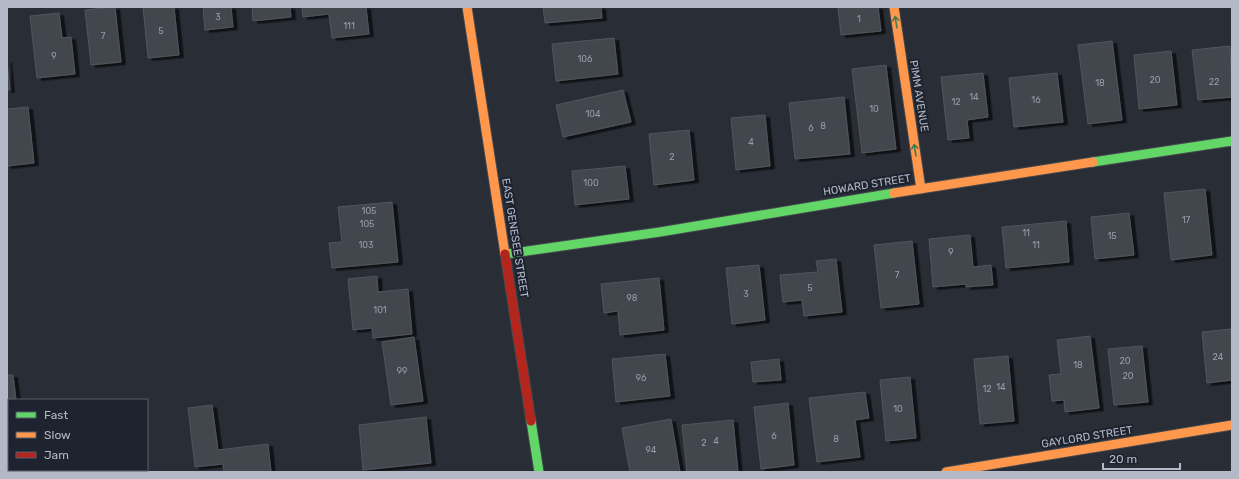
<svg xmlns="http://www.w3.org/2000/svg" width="1239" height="479" viewBox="0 0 1239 479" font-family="Rubik,sans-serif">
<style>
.building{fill:#43474d;stroke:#51555d;filter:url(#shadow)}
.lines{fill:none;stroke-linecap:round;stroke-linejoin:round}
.fast-casing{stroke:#45484e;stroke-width:11}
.slow-casing{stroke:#45484e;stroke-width:11}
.jam-casing{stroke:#45484e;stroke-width:11}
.fast{stroke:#63d668;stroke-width:9}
.slow{stroke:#ff974d;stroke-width:9}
.jam{stroke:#b3261e;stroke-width:9}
.oneway{stroke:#407c4c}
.labels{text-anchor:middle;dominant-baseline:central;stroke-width:4;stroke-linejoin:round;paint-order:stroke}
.number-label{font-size:9px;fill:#979ca8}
.street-label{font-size:11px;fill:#b3b9c6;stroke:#1d232f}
</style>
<defs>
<filter id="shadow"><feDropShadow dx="4.5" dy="2.5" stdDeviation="0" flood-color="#0009"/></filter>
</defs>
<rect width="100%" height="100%" fill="#292d35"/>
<path class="building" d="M115 7 121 62 91 65 85 10Z
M143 7H174L179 55 148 58Z
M203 7H231L233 27 205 30Z
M252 7H290L291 17 253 21Z
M302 7H366L369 34 332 38 329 14 303 17Z
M543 7H601L602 18 545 23Z
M838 7H878L881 31 841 35Z
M59 13 62 38 71 37 75 74 37 78 30 16Z
M614 38 618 74 556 81 552 44Z
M1112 41 1122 120 1088 124 1078 45Z
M1230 46 1232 97 1198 100 1192 50Z
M1171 51 1177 105 1139 109 1134 55Z
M7 60 10 90H7Z
M886 65 896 149 862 153 852 69Z
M983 73 988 117 967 120 969 138 948 140 941 77Z
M1057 73 1063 122 1014 127 1009 78Z
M623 90 631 122 563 137 556 105Z
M844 97 850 154 795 159 789 103Z
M28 107 34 163 7 166V109Z
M765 115 770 166 736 170 731 118Z
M689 130 694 180 654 185 649 134Z
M625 166 629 199 575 205 572 171Z
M1205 189 1212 255 1171 260 1164 193Z
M392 202 398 262 332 268 329 243 342 242 338 207Z
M1129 213 1134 255 1095 259 1091 217Z
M1066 221 1069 262 1006 268 1002 227Z
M970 235 973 267 991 265 993 285 966 287V284L933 287 929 239Z
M912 241 919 304 881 308 874 245Z
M836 259 842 312 804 316 802 300 783 302 780 275 818 272 816 261Z
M759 265 765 320 732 324 726 268Z
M377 276 378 292 408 289 412 334 373 338 372 328 353 330 348 279Z
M659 278 664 330 620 335 618 311 604 313 601 284Z
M1231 329 1232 380 1207 383 1202 332Z
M1090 336 1099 408 1065 412 1064 400 1052 401 1049 375 1061 374 1057 340Z
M414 337 423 401 391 405 382 342Z
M1142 346 1148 402 1114 405 1108 349Z
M665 354 670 396 616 402 612 359Z
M1008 356 1014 421 980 424 974 359Z
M779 359 781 380 753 382 751 362Z
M7 375H13L16 400H9V426H7Z
M910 377 916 438 886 441 880 380Z
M865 392 869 418 855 420 860 457 817 462 809 398Z
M788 403 794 465 761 469 754 407Z
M212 405 218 450 268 444 271 472H224L223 464 195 467 188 408Z
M426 417 431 463 363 470 359 425Z
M671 419 680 472H630L622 428Z
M733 420 738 472H687L682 425Z
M7 466H9V470H26L27 472H7Z"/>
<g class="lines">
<defs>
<path id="fast" d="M1093 162 1232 141
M506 254 660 232 894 193
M531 421 539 472"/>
<path id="slow" d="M467 7 505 254
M894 7 921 189
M894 193 1093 162
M946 472 1232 425"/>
<path id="jam" d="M505 254 531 421"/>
</defs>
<use href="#fast" class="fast-casing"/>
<use href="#slow" class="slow-casing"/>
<use href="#jam" class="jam-casing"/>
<use href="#fast" class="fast"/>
<use href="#slow" class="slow"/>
<use href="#jam" class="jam"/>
</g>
<defs><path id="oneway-shaft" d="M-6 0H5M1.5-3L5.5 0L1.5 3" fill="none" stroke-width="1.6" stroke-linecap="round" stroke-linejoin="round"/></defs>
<g class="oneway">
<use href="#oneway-shaft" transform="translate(896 22) rotate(-99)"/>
<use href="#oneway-shaft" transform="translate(915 150) rotate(-99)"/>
</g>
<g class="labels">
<g class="number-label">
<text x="218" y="17">3</text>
<text x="859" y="19">1</text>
<text x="349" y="26">111</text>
<text x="161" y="31">5</text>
<text x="103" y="36">7</text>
<text x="54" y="56">9</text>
<text x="585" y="59">106</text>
<text x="1155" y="80">20</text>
<text x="1214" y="82">22</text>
<text x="1100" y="83">18</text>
<text x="974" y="97">14</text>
<text x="1036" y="100">16</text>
<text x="956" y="102">12</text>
<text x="874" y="109">10</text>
<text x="593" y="114">104</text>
<text x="823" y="126">8</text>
<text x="811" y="128">6</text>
<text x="751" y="142">4</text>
<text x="672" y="157">2</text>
<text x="591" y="183">100</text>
<text x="369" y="211">105</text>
<text x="1186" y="220">17</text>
<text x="367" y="224">105</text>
<text x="1026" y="233">11</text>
<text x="1112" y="236">15</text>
<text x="366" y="245">103</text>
<text x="1036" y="245">11</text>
<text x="951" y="252">9</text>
<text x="897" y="275">7</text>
<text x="810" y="288">5</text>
<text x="746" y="294">3</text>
<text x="632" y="298">98</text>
<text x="380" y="310">101</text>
<text x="1218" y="357">24</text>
<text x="1125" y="361">20</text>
<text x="1078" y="365">18</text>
<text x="402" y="371">99</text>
<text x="1128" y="376">20</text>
<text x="641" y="378">96</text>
<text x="1001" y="387">14</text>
<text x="987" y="389">12</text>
<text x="898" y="409">10</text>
<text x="774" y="436">6</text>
<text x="836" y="439">8</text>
<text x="716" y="441">4</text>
<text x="704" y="443">2</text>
<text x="651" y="450">94</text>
</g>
<g class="street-label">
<text transform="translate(919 96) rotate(81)">PIMM AVENUE</text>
<text transform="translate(867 185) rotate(-9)">HOWARD STREET</text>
<text transform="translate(515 238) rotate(81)">EAST GENESEE STREET</text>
<text transform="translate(1087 437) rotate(-9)">GAYLORD STREET</text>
</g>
</g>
<rect width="1239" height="479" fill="none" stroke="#b3b9c6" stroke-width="16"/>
<rect x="8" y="399" width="140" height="72" fill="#1d232f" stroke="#595f6b"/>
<rect x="16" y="412" width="20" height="6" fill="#63d668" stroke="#595f6b"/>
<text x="44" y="419" font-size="12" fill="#b3b9c6">Fast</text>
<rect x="16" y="432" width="20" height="6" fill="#ff974d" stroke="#595f6b"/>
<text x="44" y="439" font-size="12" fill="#b3b9c6">Slow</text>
<rect x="16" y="452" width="20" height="6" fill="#b3261e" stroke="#595f6b"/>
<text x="44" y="459" font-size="12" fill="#b3b9c6">Jam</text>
<path d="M1103 463v6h77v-6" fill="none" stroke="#b3b9c6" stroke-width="2"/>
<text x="1109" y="463" font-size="12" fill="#b3b9c6" stroke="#1d232f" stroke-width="3" paint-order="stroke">20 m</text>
</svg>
